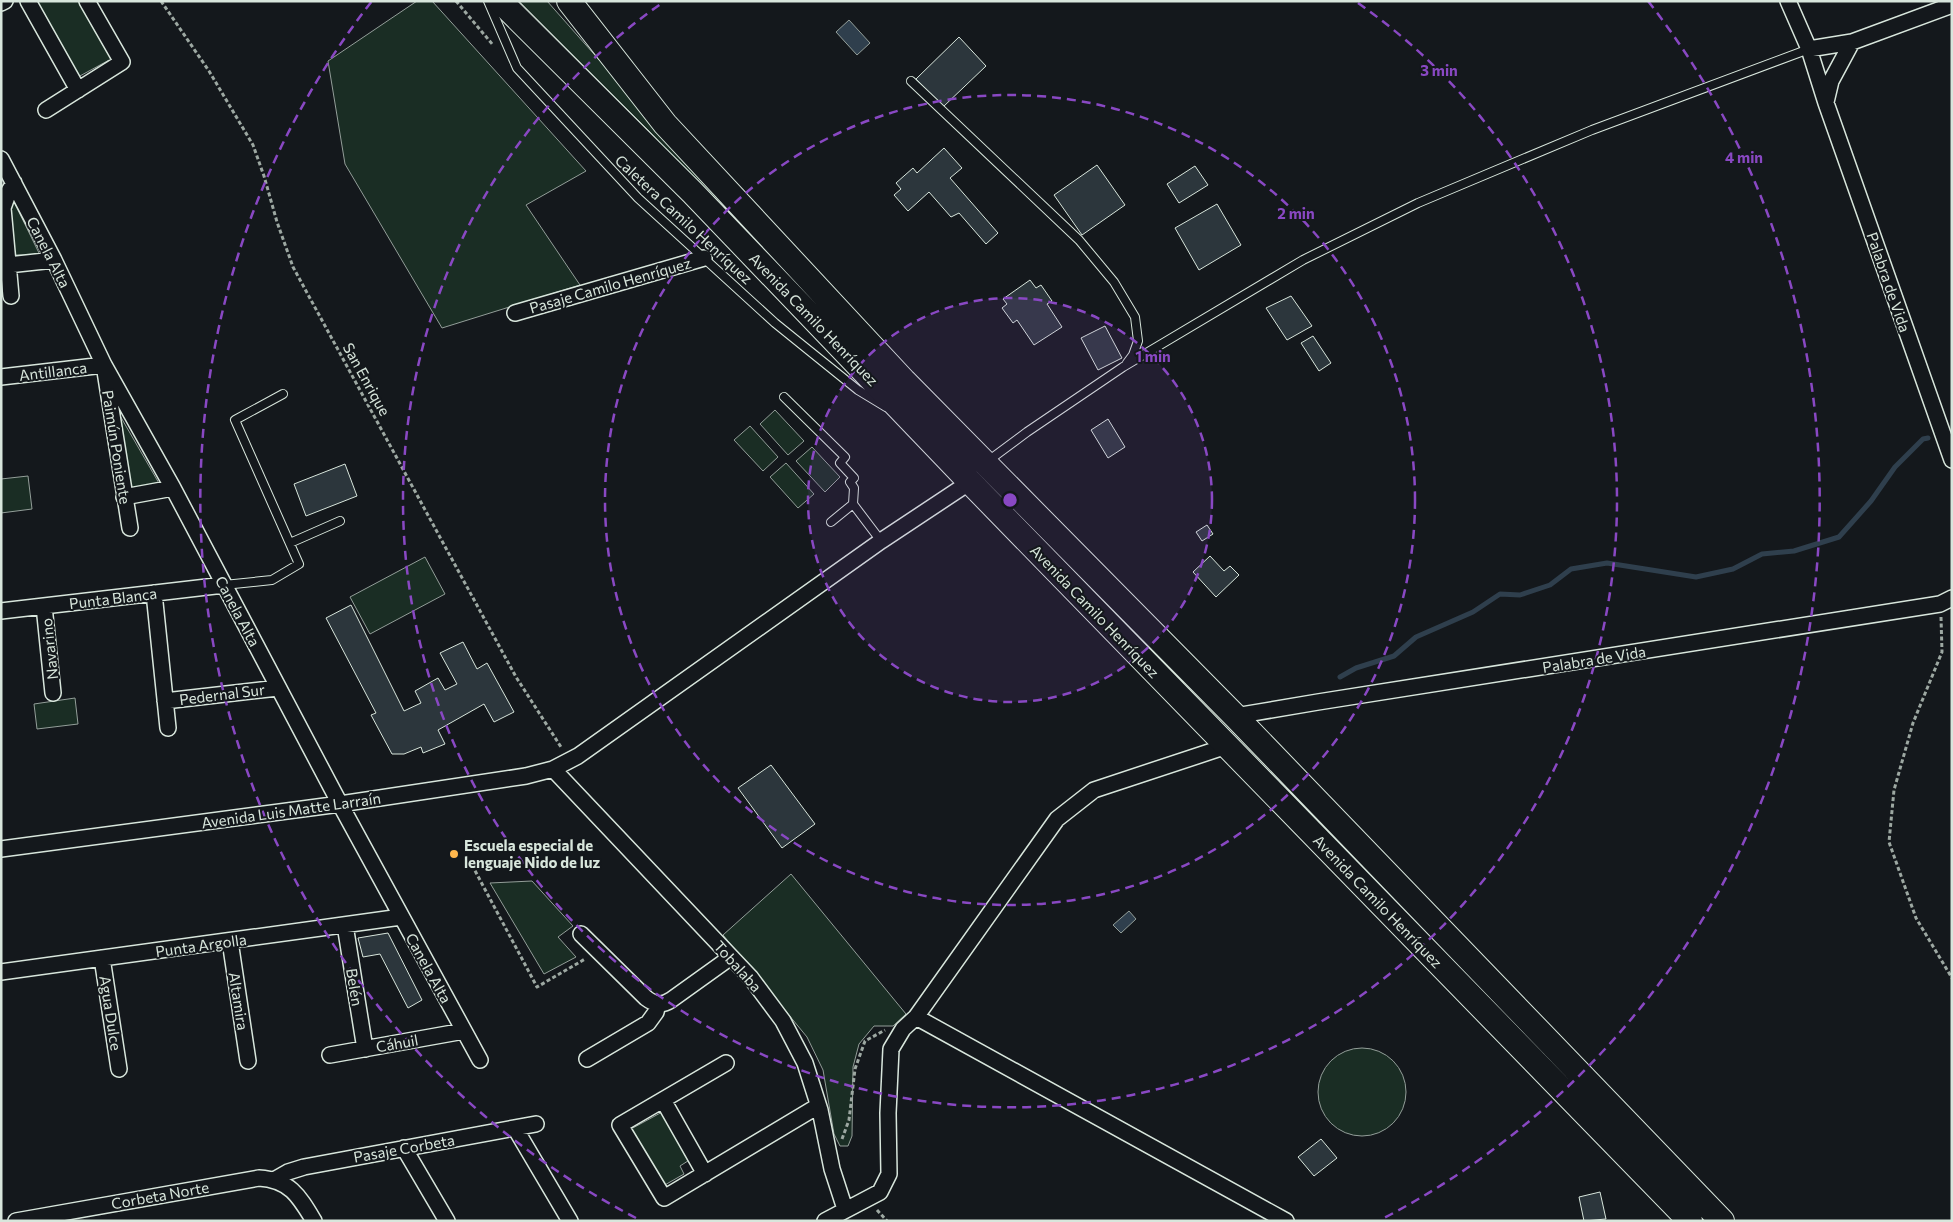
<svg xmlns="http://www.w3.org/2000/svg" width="1953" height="1222" viewBox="0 0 1953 1222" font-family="Commissioner,sans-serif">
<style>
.green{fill:#1a2d24;stroke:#939e99}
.water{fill:#2f3f4d;stroke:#939e99}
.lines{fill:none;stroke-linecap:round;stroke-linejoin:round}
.stream{stroke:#2f3f4d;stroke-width:5}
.building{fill:#2c363c;stroke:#d8e6dc}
.service-casing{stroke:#d8e6dc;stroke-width:10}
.minor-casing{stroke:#d8e6dc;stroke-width:18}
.primary-casing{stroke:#d8e6dc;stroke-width:26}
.path{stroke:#9da8a2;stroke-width:3;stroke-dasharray:4 2.5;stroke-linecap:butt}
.service{stroke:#14181c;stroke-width:8}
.minor{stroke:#14181c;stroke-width:15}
.primary{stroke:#14181c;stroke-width:24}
.ring{fill:none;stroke:#8948c3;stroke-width:2.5;stroke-dasharray:9 6}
.poi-dot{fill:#ffb74d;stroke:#14181c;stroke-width:2}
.labels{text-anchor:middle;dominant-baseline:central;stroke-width:4;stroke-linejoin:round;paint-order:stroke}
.street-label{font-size:15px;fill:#d8e6dc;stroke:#14181c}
.poi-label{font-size:15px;font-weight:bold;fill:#d8e6dc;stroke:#14181c;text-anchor:start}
.centre{fill:#8948c3;stroke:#14181c;stroke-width:2.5}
.ring-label{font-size:15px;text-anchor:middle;font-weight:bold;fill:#8948c3;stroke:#14181c;stroke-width:4;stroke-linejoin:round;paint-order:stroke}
</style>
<rect width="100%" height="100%" fill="#14181c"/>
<path class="green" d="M36 1H79L111 59 78 77Z
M417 1H432L586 171 526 205 580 285 442 328 345 164 328 61Z
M519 1H547L838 330 763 259 651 133Z
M14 202 40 255H13L10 206Z
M115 407 160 485 128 491Z
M775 410 804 441 788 455 760 424Z
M750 426 778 457 763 471 734 440Z
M812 447 840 477 825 492 796 461Z
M786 463 814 494 798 508 770 477Z
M28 476 32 509 1 513V479Z
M425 557 445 594 370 634 350 597Z
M75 698 78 724 37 729 34 704Z
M791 874 906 1014 893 1026H874L859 1044 853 1067 852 1136 848 1146H840L834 1134 823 1070 807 1037 723 935Z
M532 881 573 926 558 937 576 957 544 974 490 883Z
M1318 1092a44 44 0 1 1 88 0a44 44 0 1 1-88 0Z
M664 1111 691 1159 680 1166 684 1174 663 1186 631 1129Z"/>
<path class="water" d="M849 20 870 43 857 55 836 32Z
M1129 911 1136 919 1121 933 1113 925Z"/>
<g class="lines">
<path class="stream" d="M1340 677 1356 668 1394 656 1416 637 1473 612 1500 594 1520 595 1550 585 1571 569 1607 563 1696 577 1733 569 1762 554 1794 551 1839 537 1871 501 1895 467 1923 439 1928 438"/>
</g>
<path class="building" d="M959 37 986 66 943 107 916 79Z
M944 148 962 168 950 178 998 233 986 244 959 213 951 217 929 192 908 211 894 195 901 189 896 183 913 168 917 173Z
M1097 165 1125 205 1082 235 1054 195Z
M1195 166 1208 185 1179 203 1167 184Z
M1217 204 1241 245 1199 270 1175 228Z
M1030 280 1036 288 1041 285 1052 301 1047 304 1062 327 1034 345 1017 320 1013 323 1002 308 1007 304 1003 299Z
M1291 296 1312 326 1287 340 1266 308Z
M1105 326 1122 358 1098 370 1081 338Z
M1313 336 1331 363 1319 371 1301 343Z
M1108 419 1125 447 1108 458 1091 430Z
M345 464 357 496 306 516 294 484Z
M1207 525 1213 534 1202 541 1196 532Z
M1210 556 1224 571 1230 566 1239 575 1216 597 1193 572Z
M351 605 404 711 421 703 415 691 438 678 445 690 457 684 440 653 463 642 477 669 487 663 514 712 494 722 484 704 438 730 445 744 423 753 421 747 404 754H392L371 715 376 713 326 618Z
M771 765 815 824 782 848 738 788Z
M388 933 422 1000 408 1008 380 954 363 957 358 938Z
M1321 1139 1337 1158 1314 1176 1298 1157Z
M1600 1192 1606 1219 1584 1221 1579 1197Z"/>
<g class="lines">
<defs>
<path id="service" d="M488 1 517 68 638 198 775 323 858 390 886 407
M911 81 1079 240 1114 282 1135 317 1138 341 1133 355 1127 363
M784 397 845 457 840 463 854 478 850 482 854 488 853 504 881 541
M988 461 1027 432 1123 367 1303 260 1418 203 1592 130 1809 49
M831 522 853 504
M290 543 340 521
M224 585 272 580 299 564 235 420 283 394"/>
<path id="minor" d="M28 1 78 90
M1788 1 1809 49 1826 103 1952 460
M1 3 5 1
M1809 49 1852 42
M1826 102 1831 81 1852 42 1952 5
M46 110 122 62 87 1
M1 159 54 260 104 365 173 488 340 804 480 1060
M8 265 54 260
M11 296 3 208 9 191 14 183
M515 313 704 258
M1 377 104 365 130 528
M124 497 173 488
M154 593 168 728
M44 606 53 693
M1 611 224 585
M165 701 278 688
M1235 716 1318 702 1940 604 1952 598
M553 769 751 978 783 1021 805 1063 812 1085 820 1110 832 1169 845 1209
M1 849 340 804 526 776 553 769 578 756 881 541 970 482
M345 925 365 1049
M581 934 646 998C655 1005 662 1006 671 1000L731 957
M230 941 248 1061
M102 958 119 1069
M1 972 401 917
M916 1017 1286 1221
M330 1055 464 1031
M587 1059 648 1023 656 1012 658 1004
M726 1063 620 1125 664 1198 818 1106
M663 1100 705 1174
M515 1128 570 1221
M404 1148 447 1221
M274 1180 288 1172 304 1167 536 1124
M16 1221 259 1178C290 1180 299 1196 314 1221
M825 1221 880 1192 889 1174 888 1113 891 1049 903 1029 916 1017 1057 819 1094 790 1227 746"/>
<path id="primary" d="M500 1 692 192 970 482 1690 1221
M569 1 665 124 904 381 1235 716 1722 1221"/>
</defs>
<use href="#service" class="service-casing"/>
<use href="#minor" class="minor-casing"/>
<use href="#primary" class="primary-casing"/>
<path class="path" d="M161 1 209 71 253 145 264 176 277 222 293 267 516 677 561 747
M456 1 493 45
M1941 617 1942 652 1913 723 1894 790 1889 842 1916 918 1952 978
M472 865 537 987 585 959
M842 1139 849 1120 855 1069 865 1041 885 1030
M877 1210 887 1221"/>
<use href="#service" class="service"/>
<use href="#minor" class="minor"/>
<use href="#primary" class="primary"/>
</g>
<circle cx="1010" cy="500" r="202" fill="#8948c3" fill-opacity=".12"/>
<g class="ring">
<circle cx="1010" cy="500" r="202"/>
<circle cx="1010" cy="500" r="405"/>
<path d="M1358 3A607 607 0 1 1 662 3"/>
<path d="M636 1218A810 810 0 0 1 372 1M1648 1A810 810 0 0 1 1384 1218"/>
</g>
<circle class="poi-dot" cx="454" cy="854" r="5"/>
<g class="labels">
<g class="street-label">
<text transform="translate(684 219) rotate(43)">Caletera Camilo Henríquez</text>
<text transform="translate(49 252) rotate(63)">Canela Alta</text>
<text transform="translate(1889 282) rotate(71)">Palabra de Vida</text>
<text transform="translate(610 285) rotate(-16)">Pasaje Camilo Henríquez</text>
<text transform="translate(814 319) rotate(46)">Avenida Camilo Henríquez</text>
<text transform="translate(53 371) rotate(-7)">Antillanca</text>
<text transform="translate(367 379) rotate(61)">San Enrique</text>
<text transform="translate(117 447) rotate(81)">Paimún Poniente</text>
<text transform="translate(113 598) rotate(-7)">Punta Blanca</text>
<text transform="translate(238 611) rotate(62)">Canela Alta</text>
<text transform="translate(1095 611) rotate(46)">Avenida Camilo Henríquez</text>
<text transform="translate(49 649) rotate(-96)">Navarino</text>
<text transform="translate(1594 659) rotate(-9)">Palabra de Vida</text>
<text transform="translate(222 694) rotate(-7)">Pedernal Sur</text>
<text transform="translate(291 810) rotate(-8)">Avenida Luis Matte Larraín</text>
<text transform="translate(1378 901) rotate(46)">Avenida Camilo Henríquez</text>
<text transform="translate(201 945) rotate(-8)">Punta Argolla</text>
<text transform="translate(738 966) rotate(48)">Tobalaba</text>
<text transform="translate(429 968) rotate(61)">Canela Alta</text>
<text transform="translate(355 987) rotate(81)">Belén</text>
<text transform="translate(239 1001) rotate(81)">Altamira</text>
<text transform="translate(111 1013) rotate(81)">Agua Dulce</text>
<text transform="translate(397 1043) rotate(-10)">Cáhuil</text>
<text transform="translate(404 1148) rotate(-10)">Pasaje Corbeta</text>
<text transform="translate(160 1195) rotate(-10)">Corbeta Norte</text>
</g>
<g class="poi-label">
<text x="464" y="845">Escuela especial de<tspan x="464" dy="17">lenguaje Nido de luz</tspan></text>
</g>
</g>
<circle cx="1010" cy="500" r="8" class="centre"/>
<g class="ring-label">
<text x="1439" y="76">3 min</text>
<text x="1744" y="163">4 min</text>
<text x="1296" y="219">2 min</text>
<text x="1153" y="362">1 min</text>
</g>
<rect width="1953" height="1222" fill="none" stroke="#d8e6dc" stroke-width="5"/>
</svg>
